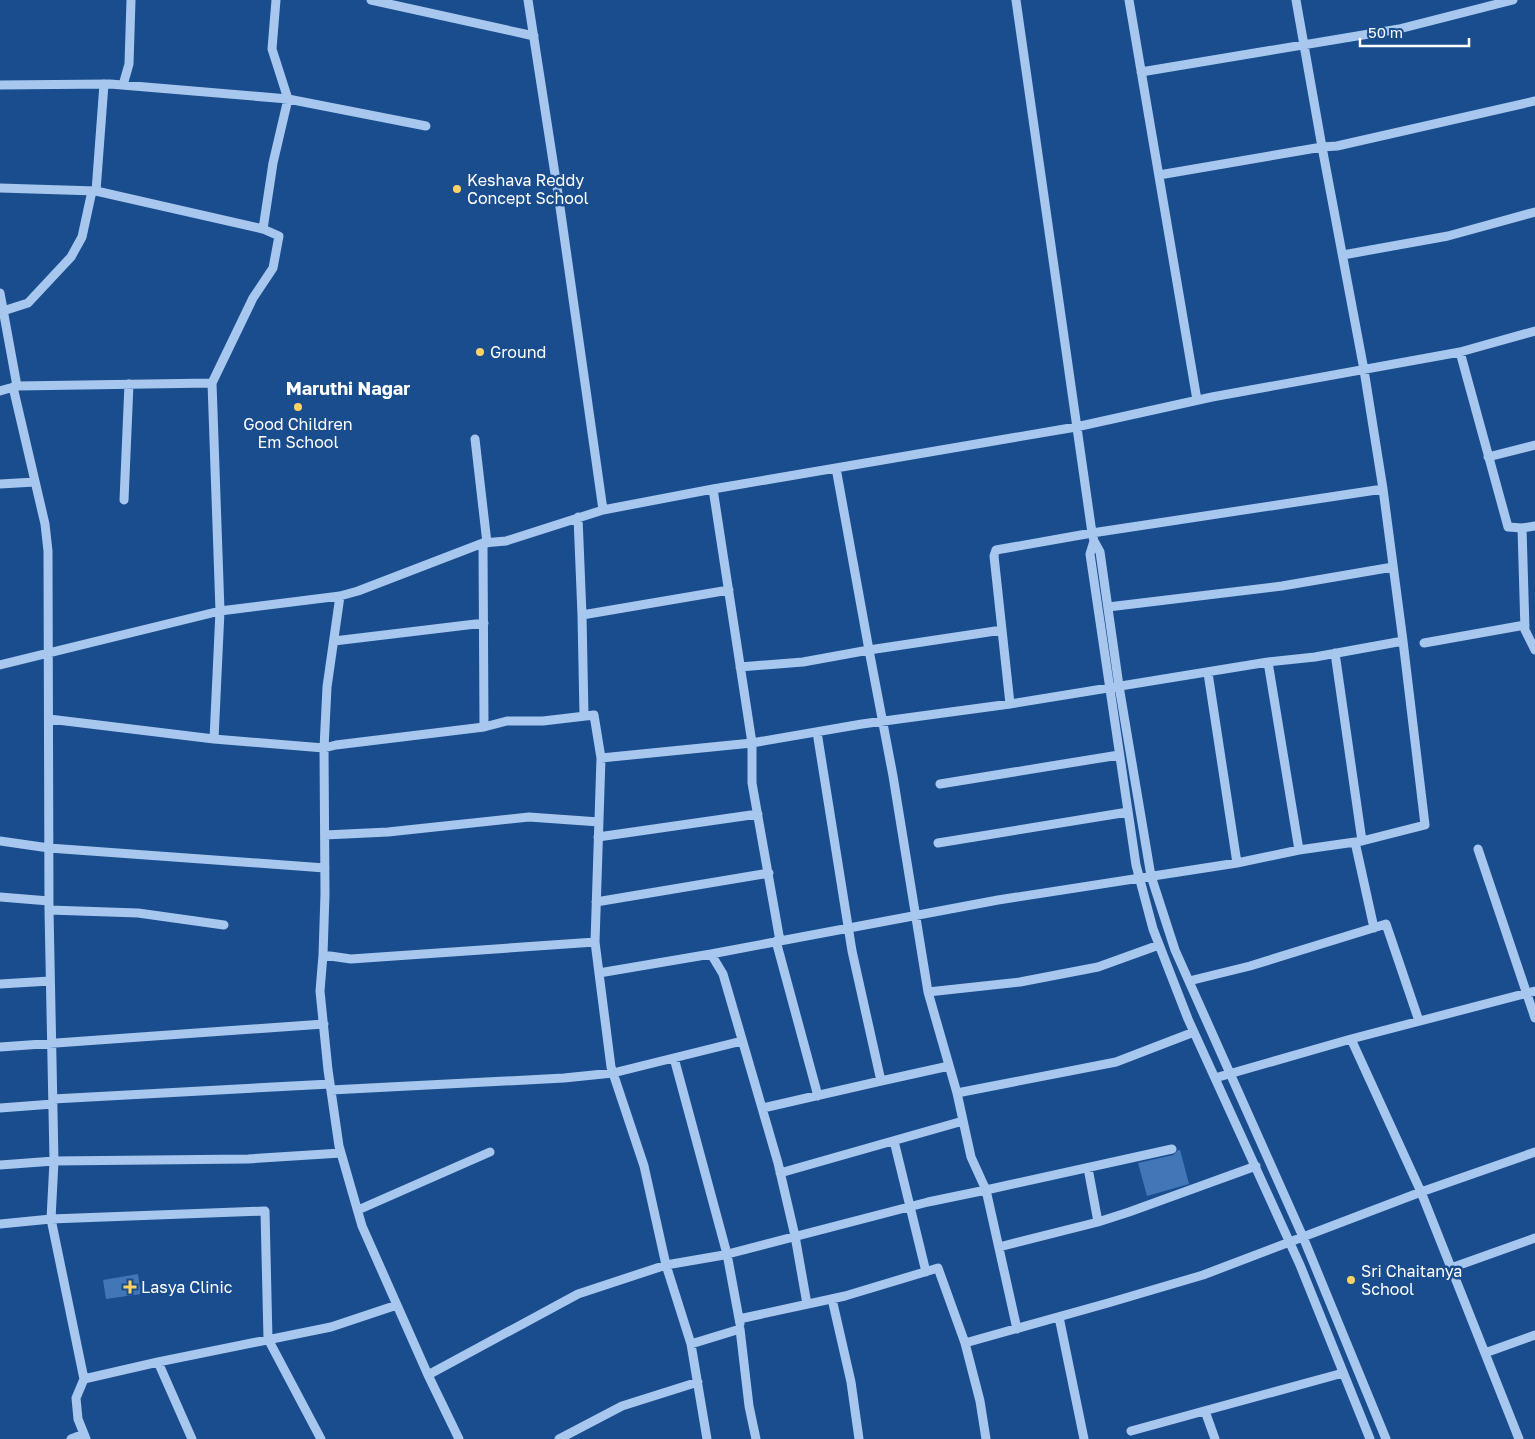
<svg xmlns="http://www.w3.org/2000/svg" width="1535" height="1439" viewBox="0 0 1535 1439" font-family="'Golos Text',sans-serif">
<style>
.building{fill:#4277b7}
.lines{fill:none;stroke-linecap:round;stroke-linejoin:round}
.minor{stroke:#a7c7ee;stroke-width:9}
.poi-dot{fill:#ffd264;stroke:#1a4d8e;stroke-width:2}
.labels{text-anchor:middle;dominant-baseline:central;stroke-width:5;stroke-linejoin:round;paint-order:stroke}
.poi-label{font-size:16px;fill:#fff;stroke:#1a4d8e;text-anchor:start}
.neighbourhood-label{font-size:18px;font-weight:bold;fill:#fff;stroke:#1a4d8e}
</style>
<rect width="100%" height="100%" fill="#1a4d8e"/>
<path class="building" d="M1178 1150H1180L1189 1184 1147 1196 1138 1163 1173 1155Z
M138 1274 141 1294 106 1299 103 1280Z"/>
<g class="lines">
<path class="minor" d="M276 0 272 49 288 99 273 163 263 229 279 236 273 268 253 298 212 383 220 611 214 739 324 748 336 745 484 727 507 721H543L594 715 601 758
M371 0 534 36
M528 0 559 200 603 510
M1016 0 1092 533 1094 541 1100 552 1119 686 1151 876 1175 950 1303 1237 1386 1439
M1129 0 1197 400
M1141 72 1399 29 1513 0
M0 85 110 84 288 99 426 126
M123 85 129 64 131 0
M1159 175 1322 147 1296 0
M0 188 96 191 104 84
M96 191 263 229
M1343 255 1448 236 1535 212
M0 293 17 386
M3 311 28 303 71 257 82 237 92 191
M1460 352 1508 527 1522 528
M13 387 45 524 48 551 49 910 54 1161 248 1159 341 1153
M0 391 17 386 212 383
M475 439 487 543
M1488 457 1535 445
M836 468 869 650 1002 630
M0 484 35 482
M713 489 752 743V783L780 941
M124 500 129 384
M578 517 582 615 584 716
M1535 526 1522 528 1525 630 1535 650
M1094 541 1090 554 1136 865 1153 929 1188 1019 1300 1265 1370 1439
M483 543 484 727
M340 596 327 687 324 748 325 894 323 955 320 991 328 1070 339 1146 362 1226 428 1375 459 1439
M1108 607 1282 586 1393 567
M582 615 729 590
M334 641 484 623
M1424 643 1525 625
M1335 653 1362 841
M1268 662 1299 850
M0 665 220 611 340 596 358 591 483 543 506 541 603 510 713 489 1076 427 1212 397 1460 352 1535 331
M740 667 803 662 869 650 893 776 928 992
M1208 673 1237 863
M1010 704 994 556 996 550 1092 533 1383 489
M49 719 214 739
M817 732 852 951 881 1081 949 1066
M940 784 1119 755
M325 835 388 832 529 817 599 822
M598 837 758 814
M0 841 49 848 325 868
M1355 842 1374 928
M938 843 1128 812
M1478 849 1535 1018
M0 897 49 901
M596 902 769 873
M49 910 138 913 224 925
M776 941 818 1096
M595 942 611 1067 644 1166 666 1265 691 1344 740 1329 749 1406 756 1439
M1159 945 1098 967 1020 982 928 992 957 1093 1116 1062 1194 1032
M323 955 351 959 595 942 601 758 752 743 862 724 1010 704 1268 662 1315 657 1403 641 1383 489 1364 370 1322 147 1337 146 1535 101
M599 973 711 954
M1189 981 1250 966 1386 924 1419 1021
M0 984 50 981
M1351 1039 1421 1192 1519 1439
M0 1047 324 1024
M674 1058 727 1254 740 1324
M1215 1078 1351 1039 1535 991
M331 1090 564 1078 613 1073 742 1041
M53 1099 330 1084
M0 1108 53 1104
M763 1108 881 1081
M894 1141 926 1272
M0 1165 54 1161 51 1219 265 1211 268 1339 321 1439
M1088 1168 1098 1222
M780 1173 963 1121
M358 1210 490 1152
M0 1224 51 1219 84 1379 158 1362 331 1327 397 1305
M999 1247 1098 1222 1129 1212 1256 1166
M1451 1268 1535 1238
M832 1299 851 1382 859 1439
M807 1304 795 1236 778 1163 723 974 711 954 998 900 1237 863 1299 850 1362 841 1425 825 1403 641
M1059 1317 1084 1439
M739 1319 845 1296 938 1268 965 1343 1108 1303 1203 1275 1421 1192 1535 1152
M1017 1329 986 1190 1172 1149
M965 1343 980 1401 986 1439
M691 1344 707 1439
M1485 1353 1535 1335
M158 1362 192 1439
M428 1375 578 1294 666 1265 724 1255 928 1202 986 1190 971 1157 957 1093
M84 1379 76 1398 78 1419 86 1439
M1205 1411 1215 1439
M1131 1431 1343 1373
M71 1439 84 1434
M559 1439 622 1406 698 1382"/>
</g>
<g class="poi-dot">
<circle cx="457" cy="189" r="5"/>
<circle cx="480" cy="352" r="5"/>
<circle cx="298" cy="407" r="5"/>
<circle cx="1351" cy="1280" r="5"/>
<path d="M127.5 1279.5h5v5h5v5h-5v5h-5v-5h-5v-5h5z"/>
</g>
<g class="labels">
<g class="poi-label">
<text x="467" y="180">Keshava Reddy<tspan x="467" dy="18">Concept School</tspan></text>
<text x="490" y="352">Ground</text>
<text x="298" y="424" text-anchor="middle">Good Children<tspan x="298" dy="18">Em School</tspan></text>
<text x="1361" y="1271">Sri Chaitanya<tspan x="1361" dy="18">School</tspan></text>
<text x="141" y="1287">Lasya Clinic</text>
</g>
<g class="neighbourhood-label">
<text x="348" y="388">Maruthi Nagar</text>
</g>
</g>
<path d="M1360 38v8h109v-8" fill="none" stroke="#ffffff" stroke-width="2.5"/>
<text x="1368" y="38" font-size="15" fill="#ffffff" stroke="#1a4d8e" stroke-width="4" paint-order="stroke">50 m</text>
</svg>
